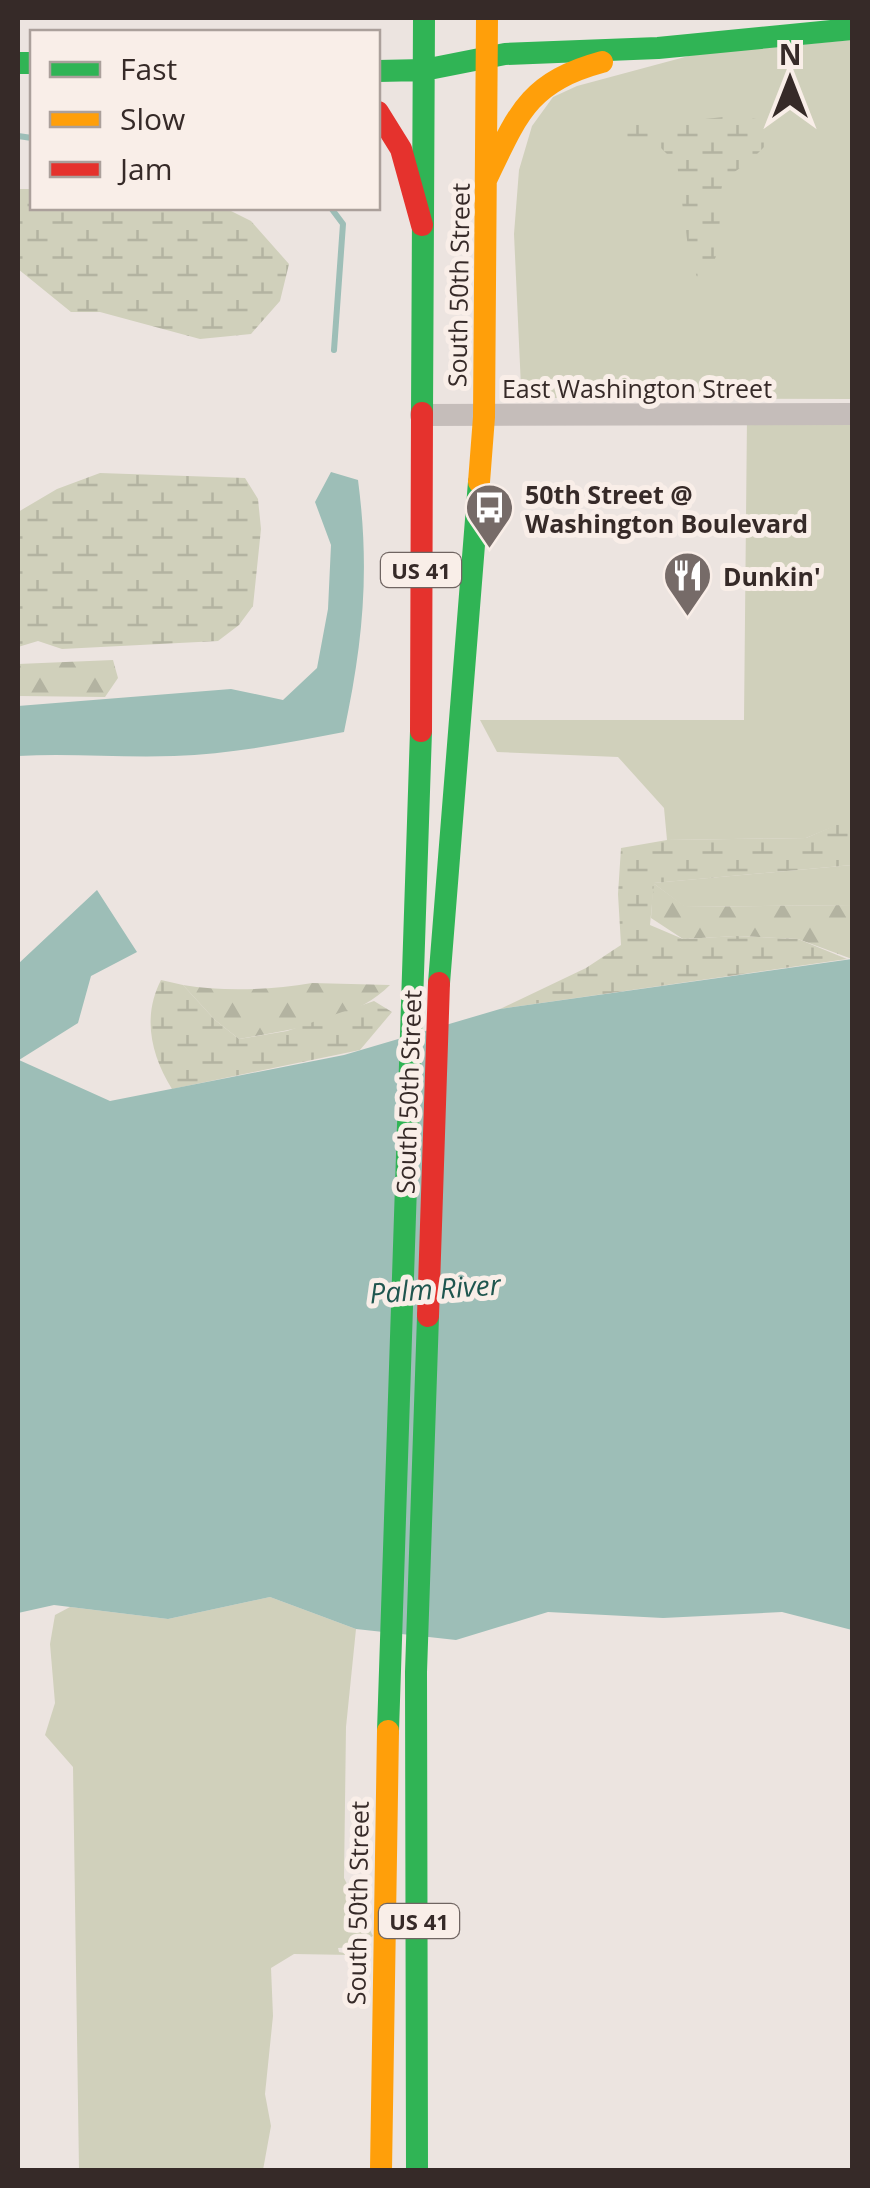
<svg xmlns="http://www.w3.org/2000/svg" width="870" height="2188" viewBox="0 0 870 2188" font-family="'Open Sans',sans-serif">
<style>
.green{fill:#d0d0bb}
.forest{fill:url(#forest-firs)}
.wetland{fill:url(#wetland-marsh)}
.water{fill:#9dbeb7}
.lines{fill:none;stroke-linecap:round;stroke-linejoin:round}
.stream{stroke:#9dbeb7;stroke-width:6}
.street{stroke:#c5bdba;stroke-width:22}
.fast{stroke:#30b455;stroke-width:22}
.slow{stroke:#ff9f0a;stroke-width:22}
.jam{stroke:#e5322d;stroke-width:22}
.labels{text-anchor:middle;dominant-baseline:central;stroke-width:10;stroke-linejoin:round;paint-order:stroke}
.shield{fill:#f9eee8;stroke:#706562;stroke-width:2.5}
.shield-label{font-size:22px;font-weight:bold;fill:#362a28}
.street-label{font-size:25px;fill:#362a28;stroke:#f9eee8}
.poi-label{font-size:25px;font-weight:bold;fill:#362a28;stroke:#f9eee8;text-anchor:start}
.water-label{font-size:28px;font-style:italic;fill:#1f564f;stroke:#f9eee8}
</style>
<defs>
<pattern id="forest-firs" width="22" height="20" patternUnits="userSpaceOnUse" patternTransform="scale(2.5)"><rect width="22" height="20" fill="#d0d0bb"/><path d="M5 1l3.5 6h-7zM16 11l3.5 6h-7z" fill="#b3b3a1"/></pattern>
<pattern id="wetland-marsh" width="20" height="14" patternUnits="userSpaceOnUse" patternTransform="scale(2.5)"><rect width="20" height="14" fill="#d0d0bb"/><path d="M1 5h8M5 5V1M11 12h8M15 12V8" fill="none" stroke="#b3b3a1"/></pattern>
</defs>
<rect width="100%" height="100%" fill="#ece4e0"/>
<path class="green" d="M852 40V399L549 398 521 387 514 234 519 170 532 126 553 97 577 86 696 54Z
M747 417H852V819L806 838 667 840 664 808 618 757 497 752 480 720H744Z
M852 865V905L685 907 653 883Z
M270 1597 356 1629 346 1727 344 1878 373 1936 351 1947 338 1948 339 1952 353 1955 294 1954 271 1968 273 2016 265 2094 271 2126 263 2170H79L73 1767 45 1735 55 1703 50 1644 55 1615 70 1607 168 1619Z"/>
<path class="forest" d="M113 660 118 678 105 697 18 696V664Z
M653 883 686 907 852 905V959L798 939 737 936 683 939 651 918Z
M312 983 390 985C353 1022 289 1030 239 1039L215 1020 183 985C225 992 269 990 312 983Z"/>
<path class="wetland" d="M733 116 771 121 774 137 750 161 723 180C714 220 730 253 699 284L688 247 677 164 658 145 631 140 615 126 631 121 658 124Z
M18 189H32V208H225L251 221 289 264 280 301 251 334 200 339 100 312H71L18 269Z
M100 473 245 478 258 499 261 529 253 606 239 625 218 641 62 649 38 641 18 647V512L57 489Z
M852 818V865L654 883 650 925 683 939 736 936 798 939 847 959 500 1009 586 968 621 945 618 894 621 848 667 840 806 838Z
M161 980 183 985 215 1020 239 1039 287 1031 374 1001 392 1012 360 1050 172 1089C151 1055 142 1017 161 980Z"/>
<path class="water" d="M331 472 358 480C370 571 363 643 344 732 288 743 231 754 174 756 122 758 70 753 18 756V706L231 689 283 700 317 668 328 609 331 545 315 502Z
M97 890 137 952 91 976 78 1023 19 1060 110 1101 344 1055 500 1009 852 959V1630L782 1612 663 1618 548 1612 456 1640 356 1629 270 1597 168 1619 54 1605 18 1613V964Z"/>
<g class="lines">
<path class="stream" d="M18 136 32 138
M331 208 343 224 334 350"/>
<path class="street" d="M421 415 852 414"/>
<path class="fast" d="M18 63H32
M378 71 424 70 505 54 658 48 852 29
M422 413 424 18
M439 983 479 482
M388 1731 421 731
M417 2170 416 1672 428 1316"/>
<path class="slow" d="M487 178C518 113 529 82 602 62
M479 482 484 417 487 18
M381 2170 388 1731"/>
<path class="jam" d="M378 112 401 149 422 225
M421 731 422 413
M428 1316 439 983"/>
</g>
<defs>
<symbol id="bus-pin" viewBox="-11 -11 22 30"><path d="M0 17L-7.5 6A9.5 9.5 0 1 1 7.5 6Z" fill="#766b68" stroke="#f9eee8"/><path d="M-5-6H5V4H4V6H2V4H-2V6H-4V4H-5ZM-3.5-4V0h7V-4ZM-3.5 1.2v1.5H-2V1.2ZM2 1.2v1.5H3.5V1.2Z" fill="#fff"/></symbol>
<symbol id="restaurant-pin" viewBox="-11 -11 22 30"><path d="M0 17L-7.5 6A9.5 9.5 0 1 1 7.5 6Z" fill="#766b68" stroke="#f9eee8"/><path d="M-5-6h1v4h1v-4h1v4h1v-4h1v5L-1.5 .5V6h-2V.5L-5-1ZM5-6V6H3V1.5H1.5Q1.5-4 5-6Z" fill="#fff"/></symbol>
</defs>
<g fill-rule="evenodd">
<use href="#bus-pin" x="462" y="480" width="55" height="75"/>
<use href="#restaurant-pin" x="660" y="548" width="55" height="75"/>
</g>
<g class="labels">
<g class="shield">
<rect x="381" y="553" width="80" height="34" rx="8"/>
<rect x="379" y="1904" width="80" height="34" rx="8"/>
</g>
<g class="shield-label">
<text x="421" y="570">US 41</text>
<text x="419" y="1921">US 41</text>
</g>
<g class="street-label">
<text transform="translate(458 285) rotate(-89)">South 50th Street</text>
<text x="637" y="388">East Washington Street</text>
<text transform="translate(408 1092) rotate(-88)">South 50th Street</text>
<text transform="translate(357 1903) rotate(-89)">South 50th Street</text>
</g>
<g class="poi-label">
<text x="525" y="494">50th Street @<tspan x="525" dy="29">Washington Boulevard</tspan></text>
<text x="723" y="576">Dunkin'</text>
</g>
<g class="water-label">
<text transform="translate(435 1288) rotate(-4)">Palm River</text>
</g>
</g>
<rect width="870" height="2188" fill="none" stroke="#362a28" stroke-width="40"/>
<rect x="30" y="30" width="350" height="180" fill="#f9eee8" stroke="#aba09b" stroke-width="2.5"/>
<rect x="50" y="62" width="50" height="15" fill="#30b455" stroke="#aba09b" stroke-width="2.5"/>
<text x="120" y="80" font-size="30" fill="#362a28">Fast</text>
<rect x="50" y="112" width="50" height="15" fill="#ff9f0a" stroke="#aba09b" stroke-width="2.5"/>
<text x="120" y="130" font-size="30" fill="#362a28">Slow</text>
<rect x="50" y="162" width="50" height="15" fill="#e5322d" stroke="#aba09b" stroke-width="2.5"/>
<text x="120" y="180" font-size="30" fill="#362a28">Jam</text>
<g transform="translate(790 80)" stroke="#f9eee8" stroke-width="8" paint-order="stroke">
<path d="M0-8L18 38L0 25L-18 38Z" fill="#362a28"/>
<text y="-15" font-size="28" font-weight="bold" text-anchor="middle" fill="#362a28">N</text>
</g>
</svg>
